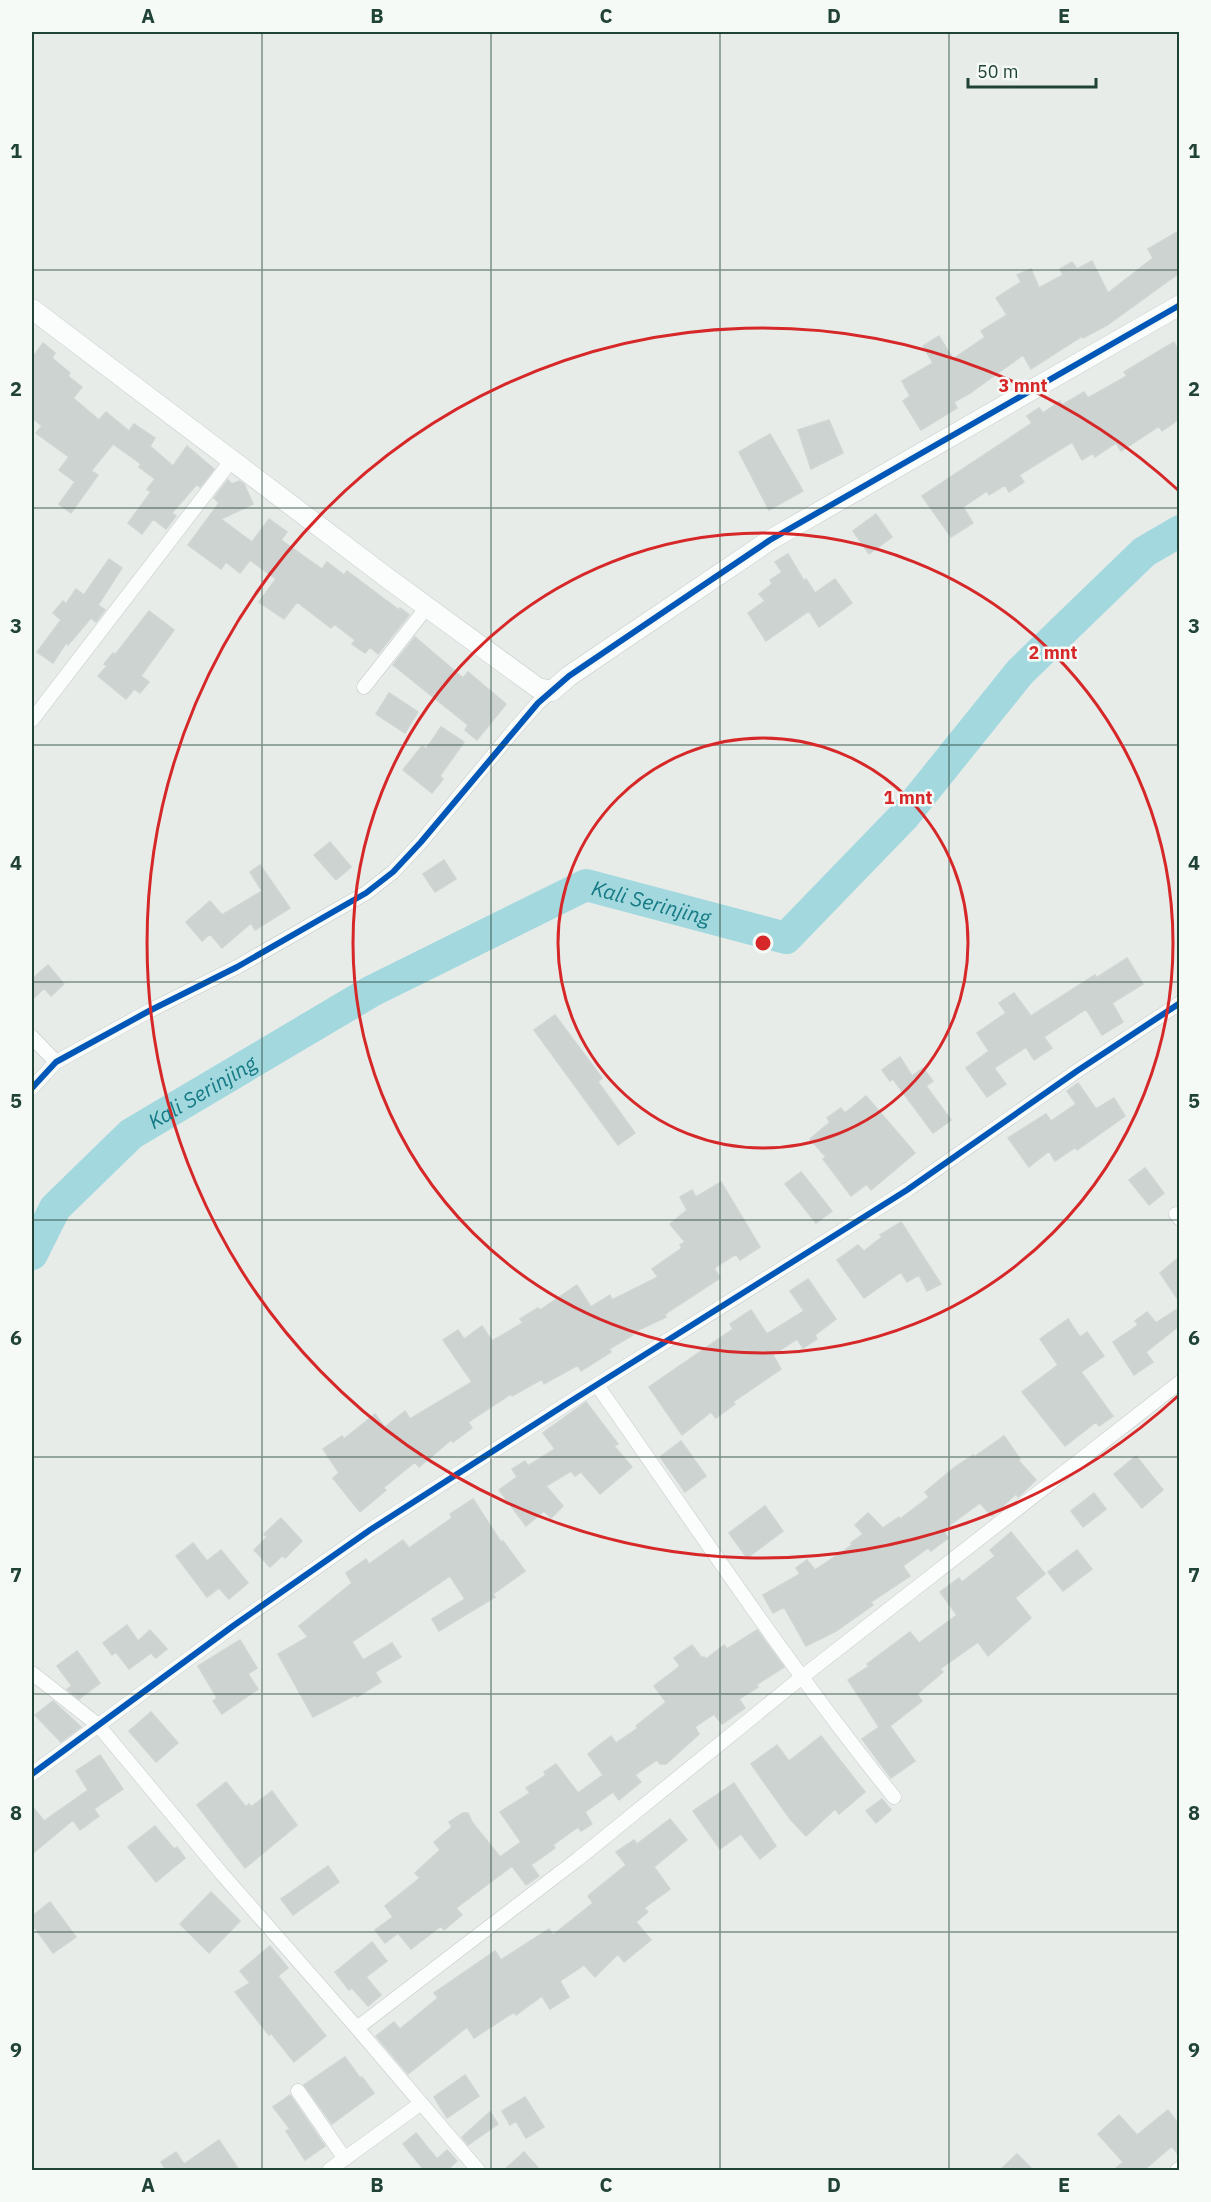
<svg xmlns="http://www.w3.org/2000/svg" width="1211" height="2202" viewBox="0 0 1211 2202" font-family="'IBM Plex Sans',sans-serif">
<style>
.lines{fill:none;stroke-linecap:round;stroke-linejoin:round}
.river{stroke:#a3d9de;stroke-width:32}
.building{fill:#ccd3d0;stroke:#cfd5d2;stroke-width:1.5}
.street-casing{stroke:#c4c9c6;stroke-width:15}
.secondary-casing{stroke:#c2cac6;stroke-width:21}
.street{stroke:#fbfcfc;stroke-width:14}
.secondary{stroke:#fbfcfc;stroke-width:20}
.cycleway-casing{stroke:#f5faf7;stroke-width:10}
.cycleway{stroke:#0057b8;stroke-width:6}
.grid{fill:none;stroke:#214337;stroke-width:1.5;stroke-opacity:0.55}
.ring{fill:none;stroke:#d62828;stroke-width:3}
.labels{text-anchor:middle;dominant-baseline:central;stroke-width:5;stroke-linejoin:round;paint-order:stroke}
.water-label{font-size:21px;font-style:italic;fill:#147a85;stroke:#f5faf7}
.centre{fill:#d62828;stroke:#f5faf7;stroke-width:3}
.ring-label{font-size:18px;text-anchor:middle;font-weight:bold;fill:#d62828;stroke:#f5faf7;stroke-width:5;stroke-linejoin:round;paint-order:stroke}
.neatline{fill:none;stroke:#214337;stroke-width:2}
.grid-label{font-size:20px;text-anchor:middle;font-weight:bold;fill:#214337}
</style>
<rect width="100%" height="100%" fill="#e7ece9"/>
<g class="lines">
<path class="river" id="s1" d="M32 1254 55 1208 131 1134 372 991 586 885 786 938 905 815 1020 672 1144 552 1180 531"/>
</g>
<path class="building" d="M1179 231V273L1107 325 1083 338 1082 336 1031 369 1023 355 970 393 954 402 957 408 921 430 903 401 910 396 902 381 933 363 923 346 939 336 953 359 985 337 981 331 1007 315 996 298 1021 282 1017 275 1031 269 1039 288 1063 275 1060 269 1072 262 1077 269 1092 261 1108 293 1153 258 1148 249Z
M1174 342 1179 352V419L1162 431 1159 426 1121 451 1116 443 1095 457 1093 453 1082 460 1072 442 1019 475 1024 482 1009 492 1005 485 989 495 987 491 963 507 973 523 951 537 922 496 1032 423 1027 416 1039 408 1043 413 1060 401 1062 405 1084 392 1088 398 1127 376 1124 372Z
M43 343 55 353 52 358 70 373 68 376 82 387 73 398 99 420 106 412 129 431 134 424 155 438 150 446 173 466 187 446 214 469 200 487 197 484 172 513 176 516 166 529 153 519 142 534 128 523 151 492 147 489 155 479 139 467 141 464 113 444 91 471 98 475 71 513 59 504 75 482 59 470 69 457 36 433 42 426 32 418V358Z
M829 420 843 453 811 469 798 430Z
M770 434 803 491 769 510 739 452Z
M228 480 232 484 239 481 244 484 253 504 221 519 252 542 269 519 287 532 281 540 322 569 327 562 344 575 347 571 399 610 400 608 409 615 378 654 370 647 365 653 352 644 355 640 334 624 331 628 297 602 284 619 259 602 276 579 250 560 240 573 226 562 221 569 188 545 219 503 214 498Z
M876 514 892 537 869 554 853 531Z
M788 554 804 581 806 579 815 593 835 579 852 603 819 627 809 611 766 641 748 613 765 601 759 594 772 584 770 580 782 572 775 562Z
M109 559 122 568 98 605 105 610 96 622 91 618 68 645 66 643 53 663 37 652 61 620 53 613 63 601 66 604 76 589 84 595Z
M149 611 174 630 141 676 149 682 140 693 134 689 126 699 98 676 107 666 104 664 113 653 115 655Z
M415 637 463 678 468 672 506 704 477 740 465 730 468 725 393 665Z
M389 693 418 712 405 733 376 714Z
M441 727 464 742 440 776 443 779 432 793 403 770 422 746 426 749Z
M330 842 351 867 336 880 314 855Z
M444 860 456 879 435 892 423 874Z
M260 865 290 908 255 930 251 923 222 948 210 934 202 941 186 922 210 901 222 915 262 891 250 872Z
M1127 958 1143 984 1112 1003 1123 1022 1102 1035 1086 1009 1044 1037 1052 1048 1034 1060 1026 1047 994 1068 1006 1084 987 1097 966 1068 989 1051 977 1033 1006 1013 999 1003 1014 993 1031 1016 1095 975 1096 978Z
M48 965 64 984 51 996 44 988 32 1000V979Z
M555 1015 602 1078 598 1082 635 1133 618 1145 534 1030Z
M900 1057 912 1076 923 1068 933 1081 926 1086 951 1120 933 1133 893 1079 890 1081 882 1070Z
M1078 1083 1096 1109 1114 1098 1125 1116 1077 1150 1076 1147 1055 1161 1049 1151 1029 1167 1008 1138 1046 1114 1051 1121 1076 1104 1067 1091Z
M866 1096 915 1153 871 1190 867 1184 851 1196 823 1159 826 1157 810 1139 830 1122 827 1118 841 1108 845 1113Z
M1145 1168 1164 1193 1149 1205 1129 1180Z
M801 1172 832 1211 816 1223 785 1184Z
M721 1182 760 1247 740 1260 736 1254 714 1268 720 1278 665 1314 666 1317 632 1333 633 1335 609 1349 611 1352 581 1371 578 1365 544 1384 542 1379 512 1396 511 1394 468 1422 472 1428 453 1442 451 1440 419 1467 415 1462 383 1488 386 1490 360 1512 333 1478 339 1473 323 1449 342 1436 344 1439 375 1414 385 1427 405 1411 410 1419 472 1382 443 1340 458 1330 464 1339 482 1326 492 1341 523 1323 520 1319 538 1308 540 1310 577 1285 591 1307 610 1295 612 1300 658 1277 652 1269 682 1248 680 1245 685 1242 670 1224 687 1210 680 1197 692 1190 696 1197Z
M901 1222 941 1284 927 1291 919 1275 907 1282 901 1272 864 1298 837 1260 858 1245 864 1251 882 1237 880 1235Z
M1179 1257V1301L1160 1273Z
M808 1279 836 1319 815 1335 817 1339 803 1348 797 1339 773 1355 781 1369 733 1402 735 1404 716 1418 711 1412 682 1435 649 1387 733 1329 730 1324 751 1310 767 1334 804 1311 790 1291Z
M1179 1308V1326L1146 1352 1153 1362 1134 1375 1113 1342 1138 1325 1135 1321 1147 1312 1156 1323Z
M1068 1319 1080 1337 1087 1332 1104 1356 1081 1372 1113 1416 1099 1426 1096 1422 1065 1446 1022 1392 1058 1365 1040 1339Z
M586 1402 618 1444 614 1446 632 1467 600 1494 581 1472 575 1476 571 1471 546 1486 563 1506 551 1518 544 1511 526 1526 499 1490 517 1477 512 1469 525 1461 528 1466 555 1449 543 1433Z
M1004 1436 1020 1459 1018 1460 1036 1480 1018 1497 1016 1494 992 1516 980 1503 943 1530 948 1538 931 1551 928 1548 903 1566 910 1576 871 1602 873 1605 836 1631 806 1646 784 1607 773 1613 763 1595 800 1574 796 1568 807 1560 815 1570 852 1545 851 1543 863 1534 855 1525 868 1513 883 1528 899 1517 900 1519 929 1497 925 1492 955 1467 973 1455 974 1457Z
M681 1441 706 1476 685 1492 660 1457Z
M1136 1456 1163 1490 1142 1508 1114 1474Z
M1094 1493 1106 1509 1083 1527 1071 1511Z
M473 1499 501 1542 503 1541 525 1571 493 1594 495 1597 439 1631 432 1619 465 1599 450 1576 352 1642 363 1660 392 1643 401 1657 375 1672 381 1682 357 1697 355 1695 313 1717 278 1654 308 1637 299 1626 352 1583 346 1573 366 1559 369 1564 403 1540 409 1548 452 1518 450 1514Z
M765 1506 783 1531 747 1558 729 1533Z
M281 1518 302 1541 285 1558 283 1555 270 1567 254 1550 267 1537 264 1534Z
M1011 1532 1045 1574 1015 1598 1031 1618 988 1656 978 1642 940 1669 943 1672 917 1694 922 1701 890 1726 915 1761 891 1778 862 1739 879 1727 848 1680 869 1666 867 1664 910 1632 919 1643 957 1615 940 1592 959 1578 962 1582 995 1556 990 1550Z
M193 1543 207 1561 221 1550 248 1583 229 1599 219 1588 207 1597 176 1556Z
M1077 1550 1092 1569 1063 1591 1048 1572Z
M127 1625 138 1641 150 1630 167 1649 156 1658 151 1653 129 1669 116 1652 112 1655 103 1643Z
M757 1630 784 1667 756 1685 758 1687 739 1699 745 1708 722 1724 714 1714 695 1727 699 1734 666 1764H660L657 1760 635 1775 641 1782 619 1800 613 1792 585 1812 592 1824 581 1831 578 1827 553 1845 555 1848 531 1865 539 1876 526 1885 512 1866 456 1908 462 1915 444 1930 441 1926 411 1949 398 1933 385 1943 375 1930 393 1917 385 1906 420 1878 415 1873 440 1850 434 1842 452 1827 449 1822 463 1813H468L472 1822 500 1857 521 1842 500 1812 530 1793 526 1788 546 1775 544 1772 556 1764 578 1793 603 1775 588 1754 611 1736 616 1743 638 1728 636 1726 666 1702 654 1686 680 1666 674 1658 692 1645 702 1658 704 1657 706 1659 724 1645 727 1649Z
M240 1640 257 1668 248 1674 258 1689 222 1714 213 1701 217 1698 198 1666Z
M77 1651 100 1683 79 1699 67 1689 72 1686 57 1666Z
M53 1701 81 1727 61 1742 35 1715Z
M151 1712 178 1743 156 1762 129 1731Z
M821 1736 865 1792 839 1814 835 1809 806 1836 790 1819 751 1764 777 1745 789 1761Z
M100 1755 123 1789 94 1809 99 1816 80 1830 73 1820 32 1854V1806L44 1821 88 1790 76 1771Z
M226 1782 246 1807 249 1804 251 1807 272 1791 297 1825 245 1868 197 1805Z
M734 1783 776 1846 760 1859 741 1834 720 1849 693 1811Z
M882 1799 891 1810 876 1823 866 1811Z
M670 1819 687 1840 654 1867 670 1889 644 1908 648 1912 636 1922 651 1940 624 1962 618 1954 595 1977 584 1965 560 1981 569 1997 550 2009 542 1996 516 2015 514 2012 474 2038 467 2027 408 2074 376 2036 394 2022 400 2029 438 1998 434 1993 495 1951 501 1960 549 1929 553 1935 593 1903 588 1896 626 1865 616 1852 634 1840 637 1844Z
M155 1826 174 1849 177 1847 185 1858 156 1882 128 1847Z
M328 1866 339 1882 293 1915 281 1899Z
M211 1892 240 1921 209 1953 180 1924Z
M50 1902 76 1937 53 1953 32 1924V1916Z
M372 1942 387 1961 366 1977 381 1995 368 2006 352 1988 349 1990 335 1972Z
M270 1946 288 1968 278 1976 326 2036 294 2062 271 2033 269 2035 235 1992 250 1983 240 1971Z
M345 2057 360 2078 362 2077 374 2093 332 2124 304 2085Z
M465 2075 479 2096 447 2118 434 2097Z
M290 2095 325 2146 305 2160 286 2131 290 2129 273 2107Z
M525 2097 544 2127 526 2138 516 2121 510 2125 502 2111Z
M1168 2110 1179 2125V2156L1172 2146 1144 2170H1114L1123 2162 1098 2134 1119 2115 1137 2135Z
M490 2112 498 2124 468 2145 462 2137Z
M416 2133 437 2159 447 2150 457 2161 447 2170H424L403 2144Z
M219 2140 239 2170H166L161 2162 176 2152 184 2164Z
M524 2152 540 2170H504Z
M1017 2154 1033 2170H1000Z"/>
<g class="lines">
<defs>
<path id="street" d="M364 687 427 607
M32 720 231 461
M32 1037 56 1062
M32 1088 56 1062 149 1011 237 967 366 893 393 872 421 842 514 730 538 703 552 691
M1176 1214 1180 1219
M597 1385C694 1523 788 1666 894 1797
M32 1673 98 1725 222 1874 357 2028 478 2170
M32 1774 233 1626 370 1530 571 1401 907 1190 1077 1071 1180 1003
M357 2028 578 1859 802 1677 1180 1382
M298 2091 345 2159
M329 2170 420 2104
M1177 2170 1180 2168"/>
<path id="secondary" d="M32 309 390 580 538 688 552 691 569 676 770 540 1180 305"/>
</defs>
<use href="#street" class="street-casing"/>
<use href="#secondary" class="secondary-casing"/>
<use href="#street" class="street"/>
<use href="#secondary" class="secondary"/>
<defs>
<path id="cycleway" d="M32 1088 56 1062 149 1011 237 967 366 893 393 872 421 842 538 703 569 676 770 540 1180 305
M32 1774 233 1626 370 1530 571 1401 907 1190 1077 1071 1180 1003"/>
</defs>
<use href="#cycleway" class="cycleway-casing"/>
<use href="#cycleway" class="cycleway"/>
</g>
<path class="grid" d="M262 32V2170M491 32V2170M720 32V2170M949 32V2170M32 270H1180M32 508H1180M32 745H1180M32 982H1180M32 1220H1180M32 1457H1180M32 1694H1180M32 1932H1180"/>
<g class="ring">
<circle cx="763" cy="943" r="205"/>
<circle cx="763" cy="943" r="410"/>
<path d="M1178 1396A615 615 0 1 1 1178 490"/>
</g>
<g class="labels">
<g class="water-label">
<text stroke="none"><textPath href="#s1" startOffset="744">Kali Serinjing</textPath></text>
<text stroke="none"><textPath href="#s1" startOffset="240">Kali Serinjing</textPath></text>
</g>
</g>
<circle cx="763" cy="943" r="9" class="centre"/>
<g class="ring-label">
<text x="1023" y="392">3 mnt</text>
<text x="1053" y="659">2 mnt</text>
<text x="908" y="804">1 mnt</text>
</g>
<rect width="1211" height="2202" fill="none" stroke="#f5faf7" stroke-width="66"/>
<path d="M968 78v9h128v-9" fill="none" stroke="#214337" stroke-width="3"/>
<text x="977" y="78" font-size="18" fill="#214337" stroke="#f5faf7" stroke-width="4.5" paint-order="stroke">50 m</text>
<rect x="33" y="33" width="1145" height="2136" class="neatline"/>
<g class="grid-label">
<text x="148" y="23">A</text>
<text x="377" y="23">B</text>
<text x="606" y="23">C</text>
<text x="834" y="23">D</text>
<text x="1064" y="23">E</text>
<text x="16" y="158">1</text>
<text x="1194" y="158">1</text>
<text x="16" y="396">2</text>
<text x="1194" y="396">2</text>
<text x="16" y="633">3</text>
<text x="1194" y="633">3</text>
<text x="16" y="870">4</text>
<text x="1194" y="870">4</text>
<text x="16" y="1108">5</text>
<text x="1194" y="1108">5</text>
<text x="16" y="1345">6</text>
<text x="1194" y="1345">6</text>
<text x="16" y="1582">7</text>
<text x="1194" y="1582">7</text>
<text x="16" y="1820">8</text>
<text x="1194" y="1820">8</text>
<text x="16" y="2057">9</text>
<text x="1194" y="2057">9</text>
<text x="148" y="2192">A</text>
<text x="377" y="2192">B</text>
<text x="606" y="2192">C</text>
<text x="834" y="2192">D</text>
<text x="1064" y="2192">E</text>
</g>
</svg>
